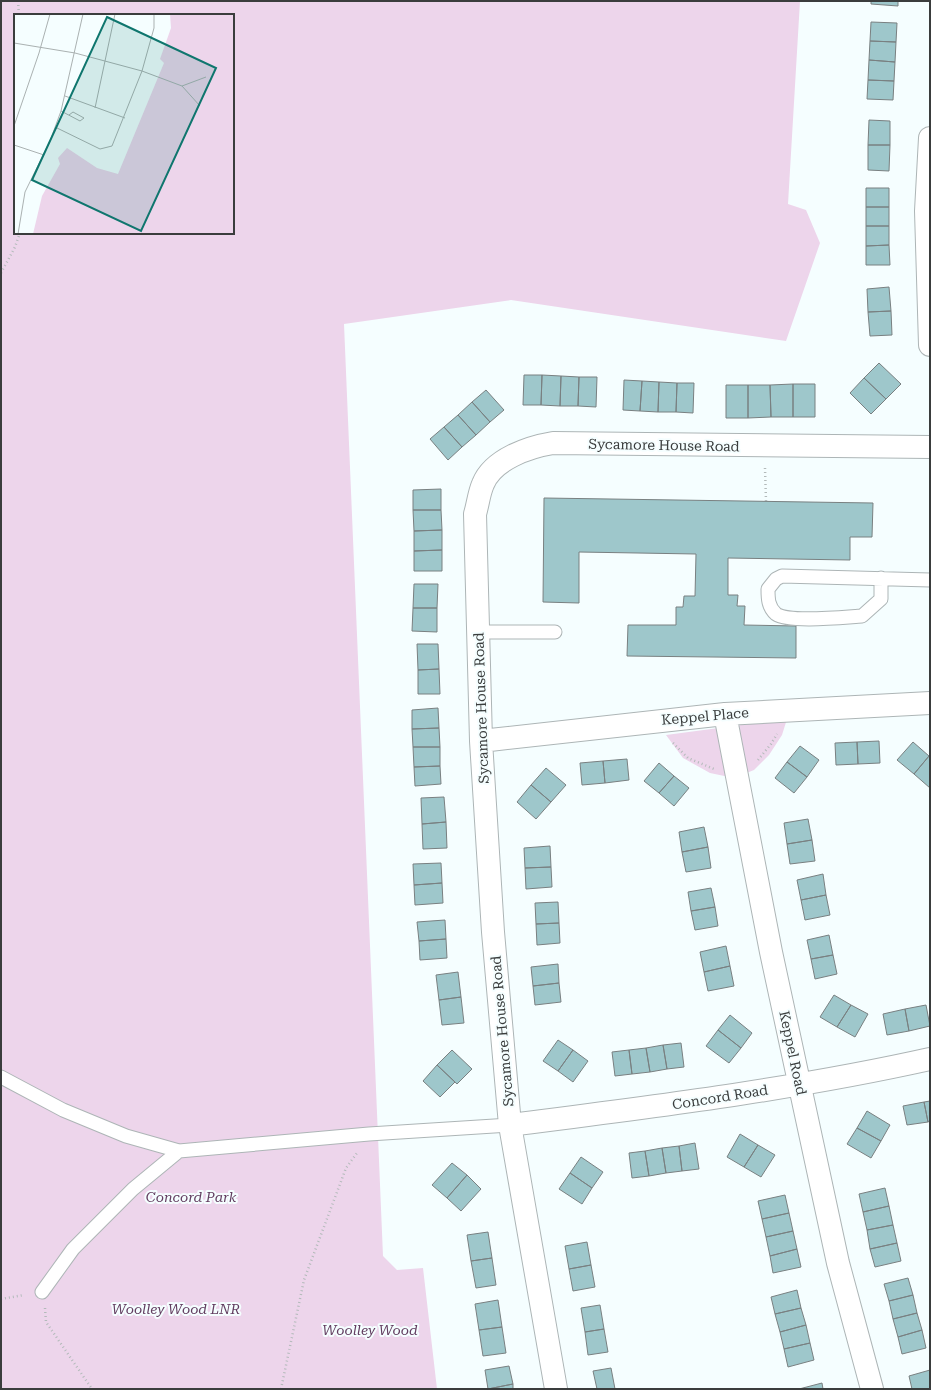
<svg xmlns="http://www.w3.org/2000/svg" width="931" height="1390" viewBox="0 0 931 1390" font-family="'Roboto Serif',serif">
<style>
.green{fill:#edd5eb;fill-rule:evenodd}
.building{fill:#9ec7cb;stroke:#798081}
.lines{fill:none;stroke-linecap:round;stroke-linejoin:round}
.lane-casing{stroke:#adb5b6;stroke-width:15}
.street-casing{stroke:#adb5b6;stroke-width:24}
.path{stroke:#b3baba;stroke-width:2.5;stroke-dasharray:1 3;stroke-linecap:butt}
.lane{stroke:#fff;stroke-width:13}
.street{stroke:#fff;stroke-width:22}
.labels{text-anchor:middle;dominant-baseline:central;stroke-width:4;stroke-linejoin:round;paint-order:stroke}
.street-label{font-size:14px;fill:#3a3d3d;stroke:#f5feff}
.park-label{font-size:14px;font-style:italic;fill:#623d60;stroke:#f5feff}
.inset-road{fill:none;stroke:#aab1b1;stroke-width:1}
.view{fill:#0f766e;fill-opacity:0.15;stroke:#0f766e;stroke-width:2}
.inset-edge{fill:none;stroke:#3a3d3d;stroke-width:2}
</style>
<rect width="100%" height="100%" fill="#f5feff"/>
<path class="green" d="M1 1H800L788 204 806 210 820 243 786 341 511 300 344 324 383 1256 397 1270 423 1268 437 1389H1ZM15 15H233V233H15Z
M787 719 782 735 769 755 754 770 734 778 710 773 683 758 666 735Z"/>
<path class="building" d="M871 1H898V6L871 4Z
M871 22 897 23 896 42 870 41Z
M870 41 896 42 895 62 869 60Z
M869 60 895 62 894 81 868 80Z
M868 80 894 81 893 100 867 99Z
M869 120 890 121V145H868Z
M868 145H890L889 171 868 170Z
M866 188H889V207H866Z
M866 207H889V226H866Z
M866 226H889V245L866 246Z
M889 245 890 265H866V246Z
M889 287 891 311 868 312 867 289Z
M891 311 892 335 870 336 868 312Z
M879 363 901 384 886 399 864 378Z
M524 375H542L541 405H523Z
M542 375 561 376 560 406 541 405Z
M561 376 579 377 578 406H560Z
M579 377H597L596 407 578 406Z
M864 378 886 399 871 414 850 393Z
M624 380 642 381 640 411 623 410Z
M642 381 659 382 658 412 640 411Z
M659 382 677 383 676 412H658Z
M677 383H694L693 413 676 412Z
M793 384H815V417H793Z
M793 384V417H771L770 385Z
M726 385H748V418H726Z
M748 385H770L771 417 748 418Z
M486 390 504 410 490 422 472 402Z
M472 402 490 422 476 435 458 415Z
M458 415 476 435 462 447 444 427Z
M444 427 462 447 448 460 430 439Z
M441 489V510H413V490Z
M544 498 873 503 872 537H850V560L728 558V595H738L737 606H745L744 625 796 626V658L627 656 628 625H676V607H683L684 596H695L696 554 579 552V603L543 602Z
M413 510H441L442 530 414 531Z
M442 530V550L414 551V531Z
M442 550V571H414V551Z
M414 584H438L437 608H413Z
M413 608H437V632L412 631Z
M417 644H438L439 669 418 670Z
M439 669 440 694H418V670Z
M438 708 439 728 412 729V710Z
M439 728 440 747H413L412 729Z
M879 741 880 763 858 764 857 742Z
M857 742 858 764 836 765 835 743Z
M913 742 929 756 914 774 897 760Z
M800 746 819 760 807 777 787 762Z
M413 747H440V766L414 767Z
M929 756 930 757V788L914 774Z
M627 759 629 780 605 783 603 761Z
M603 761 605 783 582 785 580 763Z
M787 762 807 777 794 793 775 778Z
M659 763 674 776 659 793 644 781Z
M440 766 441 784 415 786 414 767Z
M546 768 566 785 551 802 531 785Z
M674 776 689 788 674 806 659 793Z
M531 785 551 802 536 819 517 802Z
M444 797 446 822 422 824 421 798Z
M808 819 812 840 787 844 784 823Z
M446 822 447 848 423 849 422 824Z
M704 827 708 847 682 852 679 832Z
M812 840 815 861 790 864 787 844Z
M550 846 551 867 525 868 524 848Z
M708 847 711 868 686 872 682 852Z
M441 863 442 883 414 885 413 864Z
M551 867 552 887 526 889 525 868Z
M823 874 826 895 801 900 797 880Z
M442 883 443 903 415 905 414 885Z
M711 888 715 907 691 911 688 892Z
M826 895 830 915 805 920 801 900Z
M558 902 559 923 536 924 535 903Z
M715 907 718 926 695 930 691 911Z
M445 920 446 939 419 941 417 922Z
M559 923 560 943 537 945 536 924Z
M829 935 833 955 811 959 807 940Z
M446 939 447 958 420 960 419 941Z
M726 946 730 966 704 972 700 952Z
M833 955 837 974 815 979 811 959Z
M558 964 559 983 533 986 531 967Z
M730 966 734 986 708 991 704 972Z
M458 972 461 997 439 1000 436 975Z
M559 983 561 1002 535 1005 533 986Z
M834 995 851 1005 837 1027 820 1017Z
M461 997 464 1023 442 1025 439 1000Z
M851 1005 868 1014 855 1037 837 1027Z
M926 1005 930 1026 909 1031 905 1009Z
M905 1009 909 1031 887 1035 883 1014Z
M730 1015 752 1033 741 1048 718 1030Z
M718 1030 741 1048 729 1063 706 1046Z
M558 1040 573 1050 558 1071 543 1061Z
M681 1043 684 1067 667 1069 663 1045Z
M663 1045 667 1069 650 1072 646 1048Z
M646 1048 650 1072 632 1074 629 1050Z
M452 1050 472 1069 457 1084 437 1065Z
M573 1050 588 1061 573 1082 558 1071Z
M629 1050 632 1074 615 1076 612 1052Z
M437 1065 455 1082 440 1097 423 1081Z
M930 1101V1121L928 1122 924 1102Z
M924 1102 928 1122 907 1125 903 1106Z
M867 1111 890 1125 881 1141 857 1128Z
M857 1128 881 1141 871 1158 847 1144Z
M740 1134 758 1145 744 1167 727 1157Z
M695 1143 699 1169 682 1171 679 1146Z
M758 1145 775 1155 761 1177 744 1167Z
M679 1146 682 1171 666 1173 662 1148Z
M662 1148 666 1173 649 1176 645 1151Z
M645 1151 649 1176 632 1178 629 1153Z
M581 1157 603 1172 592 1188 570 1173Z
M452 1163 467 1175 447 1198 432 1185Z
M570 1173 592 1188 582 1204 559 1189Z
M467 1175 481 1189 461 1211 447 1198Z
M885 1188 889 1206 863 1212 859 1194Z
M785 1195 789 1213 762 1219 758 1201Z
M889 1206 893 1225 867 1230 863 1212Z
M789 1213 793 1231 766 1237 762 1219Z
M893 1225 897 1243 870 1249 867 1230Z
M793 1231 797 1249 770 1256 766 1237Z
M488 1232 492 1258 471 1261 467 1235Z
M587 1242 591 1265 569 1269 565 1246Z
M897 1243 901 1261 875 1267 870 1249Z
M797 1249 801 1267 773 1273 770 1256Z
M492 1258 496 1285 476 1288 471 1261Z
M591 1265 595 1287 573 1291 569 1269Z
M908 1278 913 1295 889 1301 884 1284Z
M797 1290 801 1308 775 1314 771 1297Z
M913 1295 917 1313 893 1319 889 1301Z
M498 1300 502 1327 479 1330 475 1304Z
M600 1305 604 1329 585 1332 581 1308Z
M801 1308 806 1325 780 1332 775 1314Z
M917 1313 922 1330 898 1337 893 1319Z
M806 1325 810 1343 784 1349 780 1332Z
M502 1327 506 1353 483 1356 479 1330Z
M604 1329 608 1352 588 1355 585 1332Z
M922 1330 926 1348 902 1354 898 1337Z
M810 1343 814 1360 788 1367 784 1349Z
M509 1366 513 1384 488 1389 485 1370Z
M611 1368 615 1389H597L593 1371Z
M930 1370V1389H912L909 1376Z
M822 1383 823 1389H799Z
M513 1384V1389H488Z"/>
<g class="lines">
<defs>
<path id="lane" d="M881 578V599L862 616C845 617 789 623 776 614 768 607 768 598 768 589L776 579 782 576 930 580
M478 632H555
M1 1077 63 1110 126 1136 179 1151 369 1134 510 1125
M42 1292 73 1249 133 1189 179 1151"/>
<path id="street" d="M930 138 926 211 930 345
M725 714 771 952 838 1263 872 1389
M481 741 725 714 930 703
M510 1125C650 1107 791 1090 930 1059
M556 1389 510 1125 493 932 481 741 475 514C478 504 479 493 483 484 493 459 529 447 553 443L930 447"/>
</defs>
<use href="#lane" class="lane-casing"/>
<use href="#street" class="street-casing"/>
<path class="path" d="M18 1 19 15
M1 273 15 247 20 233
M765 468 766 501
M673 743 688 758 714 769
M758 760 771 744 777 734
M1 1299 24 1295
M45 1308 46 1322 92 1389
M281 1389 304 1280 346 1168 357 1153"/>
<use href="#lane" class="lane"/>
<use href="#street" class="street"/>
</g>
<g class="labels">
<g class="street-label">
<text transform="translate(664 445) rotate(1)">Sycamore House Road</text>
<text transform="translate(481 708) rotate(-92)">Sycamore House Road</text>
<text transform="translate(705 716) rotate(-5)">Keppel Place</text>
<text transform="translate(502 1031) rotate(-95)">Sycamore House Road</text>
<text transform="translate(793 1053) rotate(78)">Keppel Road</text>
<text transform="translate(720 1097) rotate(-9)">Concord Road</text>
</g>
<g class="park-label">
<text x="191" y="1197">Concord Park</text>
<text x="176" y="1309">Woolley Wood LNR</text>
<text x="370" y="1330">Woolley Wood</text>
</g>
</g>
<g transform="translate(14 14)">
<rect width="220" height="220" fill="#f5feff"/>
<path d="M156 0H220V220H19L28 182 46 150 44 144 53 134 83 154 104 160 150 49 146 45 157 14Z" fill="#edd5eb"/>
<path class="inset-road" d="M0 29 61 39 128 57 168 72 186 92M168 72 192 63M51 82 111 104M81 94 101 0M47 97 66 107 70 104 59 98 55 101M0 112 25 39 36 0M41 113 86 135 98 132 128 57 140 14V0M0 131 30 141M4 220 11 178 36 127 47 97 69 0"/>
<path class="view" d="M93 3 202 54 127 217 18 166Z"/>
<rect width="220" height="220" class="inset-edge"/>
</g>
<rect width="931" height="1390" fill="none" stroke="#3a3d3d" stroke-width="4"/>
</svg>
